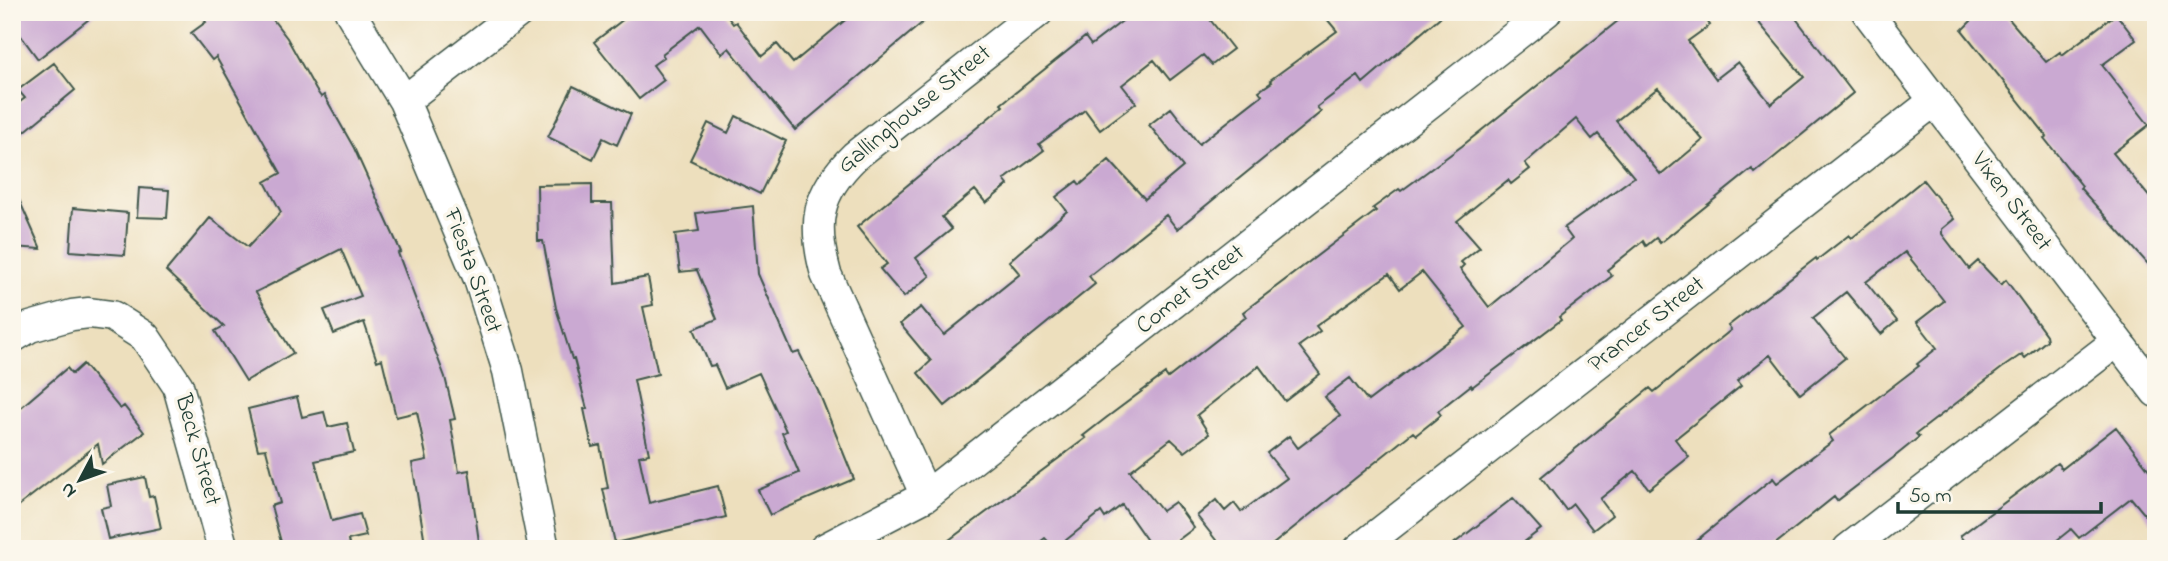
<svg xmlns="http://www.w3.org/2000/svg" width="2168" height="561" viewBox="0 0 2168 561" font-family="'Indie Flower',sans-serif">
<style>
.building{fill:#caa9d2;fill-rule:evenodd}
.lines{fill:none;stroke-linecap:round;stroke-linejoin:round}
.minor-casing{stroke:#3e5549;stroke-width:33}
.minor{stroke:#fff;stroke-width:30}
.labels{text-anchor:middle;dominant-baseline:central;stroke-width:7;stroke-linejoin:round;paint-order:stroke}
.street-label{font-size:24px;fill:#1f3d34;stroke:#fbf7ec}
</style>
<rect width="100%" height="100%" fill="#fbf7ec"/>
<filter id="ink" filterUnits="userSpaceOnUse"><feTurbulence type="fractalNoise" baseFrequency=".0143" numOctaves="2"/><feDisplacementMap in="SourceGraphic" scale="14" xChannelSelector="R" yChannelSelector="G"/><feConvolveMatrix kernelMatrix="1 2 1 2 8 2 1 2 1" color-interpolation-filters="sRGB"/></filter>
<filter id="wash" filterUnits="userSpaceOnUse"><feTurbulence type="fractalNoise" baseFrequency=".00686" numOctaves="4" result="noise"/><feDisplacementMap in="SourceGraphic" scale="28" xChannelSelector="R" yChannelSelector="G"/><feGaussianBlur stdDeviation="1.57" result="paint"/><feColorMatrix in="noise" values="0 0 0 0 0 0 0 0 0 0 0 0 0 0 0 0 0 1.4 0 .05"/><feComposite in="paint" operator="in"/></filter>
<g filter="url(#wash)">
<rect width="100%" height="100%" fill="#eddfbd"/>
<g id="blocks">
<path class="building" d="M12 12H98L38 59 21 36 12 43Z
M198 12H267L287 38 316 90 321 97 324 95 354 148 401 252 398 253 445 377 455 419 450 420 459 472 469 470 480 549H426L412 463 427 460 417 412 396 417 382 359 377 361 364 322 334 334 324 310 361 296 341 249 256 292 293 353 246 381 215 331 224 326 166 271 210 218 248 247 281 212 265 182 281 173 216 57 212 60 191 33 206 22Z
M633 12H724L733 24 736 22 762 56 777 44 793 63 855 12H935L795 130 729 48 722 54 700 25 662 54 664 57 653 65 664 80 639 99 594 42Z
M1134 12H1204L1233 49 1212 65 1203 55 1170 80 1154 60 1122 85 1136 103 1100 130 1085 110 1039 144 1044 150 1004 180 1008 185 986 203 975 190 942 217 952 229 916 258 930 276 904 297 880 269 887 264 857 227 1003 106 1001 104 1085 37 1091 45Z
M1321 12H1446L1363 83 1358 76 1317 107 1321 112 1177 229 1166 215 1089 276 1095 284 945 406 918 373 931 361 900 324 921 307 944 335 1020 274 1009 261 1067 211 1056 197 1077 181 1080 185 1109 160 1145 199 1183 167 1149 125 1171 108 1199 144 1262 95 1259 91 1272 82 1270 80 1337 31Z
M1629 12H1700L1710 25 1688 41 1716 79 1738 62 1771 104 1804 77 1750 12H1791L1853 93 1755 173 1752 169 1660 243 1656 238 1646 246 1643 241 1607 270 1612 276 1559 317 1561 320 1472 387 1471 385 1438 411 1441 415 1416 435 1413 432 1267 549H1223L1197 516 1216 500 1225 511 1234 503 1241 512 1287 478 1267 453 1289 436 1298 448 1340 416 1325 397 1350 378 1368 401 1466 327 1422 272 1400 289 1389 274 1316 326 1320 331 1299 346 1320 374 1285 401 1259 366 1197 415 1209 434 1185 452 1171 439 1130 471 1162 511 1175 502 1194 528 1166 549H1153L1122 505 1105 518 1101 512 1055 549 1045 538 1031 549H937L1086 438 1083 436 1106 418 1165 374 1168 378 1246 317 1243 312 1376 211 1373 208 1399 189 1401 191 1462 146ZM1658 88 1703 140 1661 175 1616 121ZM1576 119 1592 139 1598 134 1634 177 1564 228 1572 239 1489 307 1460 269 1464 265 1461 262 1480 247 1457 221 1508 180 1511 184 1530 169 1525 163Z
M1980 12H2003L2046 62 2060 52 2062 55 2116 14 2136 40 2102 65 2149 125 2113 153 2156 205V273L2080 188 2082 186 2044 138 2047 136 1962 30Z
M54 63 75 90 12 142V108L25 98 18 90Z
M573 86 631 114 617 145 603 138 593 159 548 137Z
M736 116 786 141 760 194 690 160 708 123 728 133Z
M1923 180 1954 219 1942 229V234L1969 269 1978 261 2001 285 2006 280 2046 335 2047 340 2025 358 2022 354 2002 368 1916 434 1919 437 1893 458 1837 501 1834 497 1769 549H1686L1773 478 1777 483 1833 441 1829 435 1919 366 1917 364 1937 348 1917 322 1944 301 1905 252 1866 282 1897 321 1881 334 1846 292 1813 318 1845 358 1800 394 1770 355 1737 381 1741 386 1675 439 1689 457 1649 489 1635 471 1600 499 1612 515 1593 530 1573 504 1566 510 1541 477 1650 388 1654 392 1731 330 1728 326 1754 306 1816 258 1817 260 1849 235 1852 238Z
M12 184 41 249 12 247Z
M592 184V203H612L615 283 648 277 653 305 643 307 658 374 634 380 649 454 639 456 649 503 718 486 726 517 615 543 603 489 608 488 600 445 592 447 584 409H587L574 359H572L556 308 543 241H538L537 185Z
M139 188 169 190 167 218 137 217Z
M753 206 758 274 793 354 799 352 820 395 854 479 770 515 758 490 799 473 782 433 786 431 759 373 725 388 715 365 710 366 694 329 717 319 697 270 680 272 675 234 699 231 696 213Z
M73 208 128 213 125 255 70 251Z
M83 364 120 409 124 406 144 432 102 464 98 444 12 511V415L67 368 72 374Z
M297 397 302 417 324 412 328 427 347 423 354 452 315 461 332 521 360 514 366 536 348 540 350 549H283L271 506 280 503 266 449 258 450 248 409Z
M2116 427 2156 479V528L2131 498 2079 538 2071 529 2046 549H1970L1960 536 2057 463 2062 469Z
M145 477 149 497 154 496 161 528 108 539 101 508 111 506 107 485Z
M1513 498 1541 529 1515 549H1447Z"/>
</g>
</g>
<g filter="url(#ink)">
<use href="#blocks" fill-opacity="0" stroke="#3e5549" stroke-width="2"/>
<g class="lines">
<defs>
<path id="minor" d="M350 12 404 101 479 279 508 371 544 549
M1867 12 2156 392
M404 101 519 12
M12 338 30 327 72 315 89 313 112 316 145 337 178 386 223 549
M926 496 826 274C812 223 816 194 855 156L1038 12
M824 549 926 496 1546 12
M1359 549 1934 101
M1848 549 2116 342"/>
</defs>
<use href="#minor" class="minor-casing"/>
<use href="#minor" class="minor"/>
</g>
</g>
<g class="labels">
<g class="street-label">
<text transform="translate(915 110) rotate(-39)">Gallinghouse Street</text>
<text transform="translate(2011 202) rotate(53)">Vixen Street</text>
<text transform="translate(472 271) rotate(70)">Fiesta Street</text>
<text transform="translate(1191 290) rotate(-38)">Comet Street</text>
<text transform="translate(1647 325) rotate(-38)">Prancer Street</text>
<text transform="translate(197 450) rotate(74)">Beck Street</text>
</g>
</g>
<rect width="2168" height="561" fill="none" stroke="#fbf7ec" stroke-width="42"/>
<g transform="translate(80 480) rotate(229)" stroke="#fbf7ec" stroke-width="5" paint-order="stroke">
<path d="M0-5L12 26L0 18L-12 26Z" fill="#1f3d34"/>
<text y="-10" font-size="19" font-weight="bold" text-anchor="middle" fill="#1f3d34">N</text>
</g>
<path d="M1898 502v10h203v-10" fill="none" stroke="#1f3d34" stroke-width="3.5"/>
<text x="1909" y="502" font-size="21" fill="#1f3d34" stroke="#fbf7ec" stroke-width="5" paint-order="stroke">50 m</text>
</svg>
